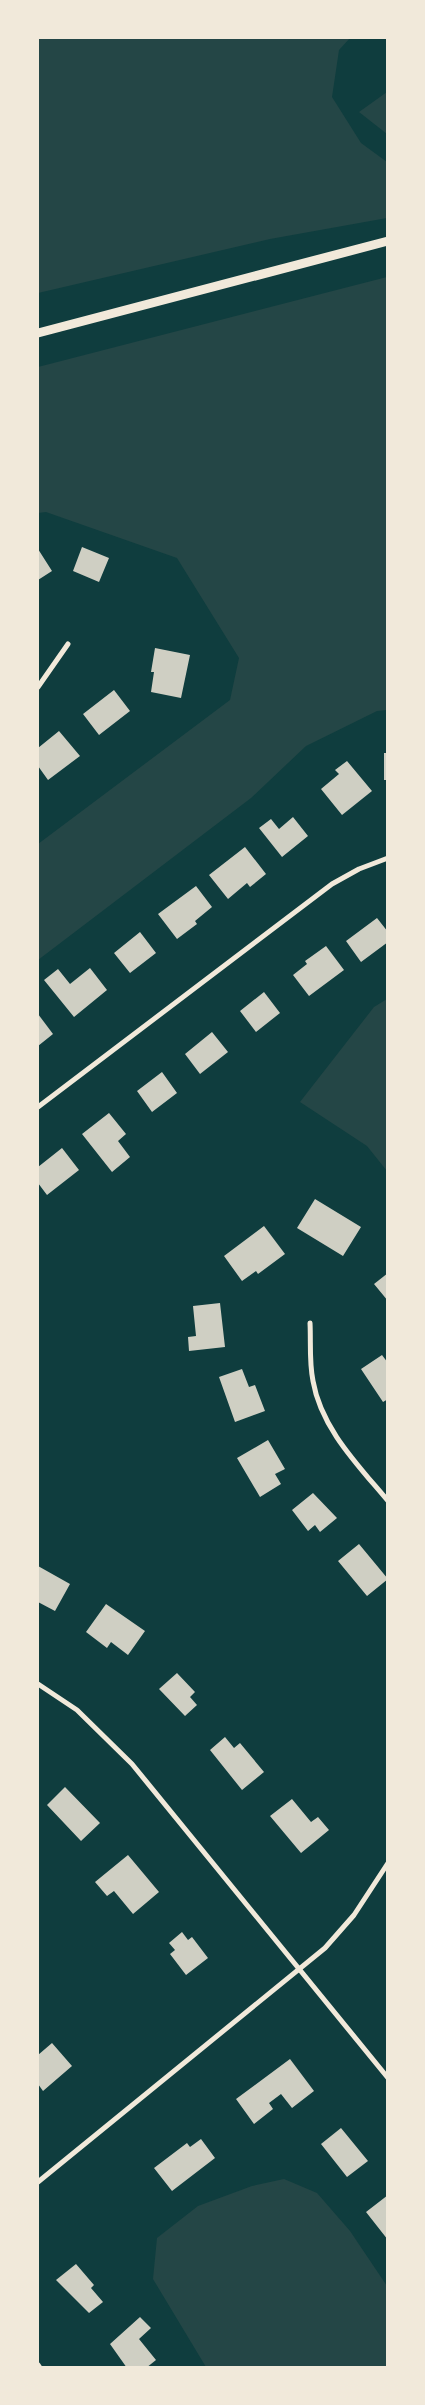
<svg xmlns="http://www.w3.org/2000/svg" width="425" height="2405" viewBox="0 0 425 2405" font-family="Jost,sans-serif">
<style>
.green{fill:#244646}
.building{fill:#cfcfc3}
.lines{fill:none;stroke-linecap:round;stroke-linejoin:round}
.minor{stroke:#f1e9da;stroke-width:5}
.tertiary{stroke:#f1e9da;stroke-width:9}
</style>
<rect width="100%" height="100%" fill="#0f3d3e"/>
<path class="green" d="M38 38H350L339 50 332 97 361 143 387 162V218L270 239 38 293Z
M387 92V134L359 112Z
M387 277V710L377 711 306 746 251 798 38 960V844L230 700 239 658 177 558 46 512 38 513V367Z
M387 999V1171L367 1146 300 1102 374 1007Z
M284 2179 317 2193 350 2231 387 2286V2367H206L153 2279 157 2238 198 2206 252 2186Z"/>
<path class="building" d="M82 547 109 558 99 582 73 571Z
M38 549 52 571 38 580Z
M155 648 190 655 181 698 151 692 154 672H151Z
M114 690 130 711 99 735 83 714Z
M59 731 80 756 48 780 38 766V748Z
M384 753H388V780H384Z
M347 761 372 791 342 815 321 789 339 774 335 770Z
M293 817 308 836 282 857 259 828 271 819 279 829Z
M245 847 266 874 250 887 247 883 228 899 209 875Z
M196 886 212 907 195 921 197 924 177 939 158 914Z
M377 918 388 932V942L361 962 346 941Z
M140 932 156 953 130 973 114 953Z
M326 946 344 970 309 996 293 975 307 964 305 961Z
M90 968 107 990 74 1017 44 980 58 969 70 984Z
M264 992 280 1013 256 1032 240 1011Z
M38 1014 53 1034 38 1046Z
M212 1032 228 1052 200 1074 185 1054Z
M162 1072 177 1093 152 1112 137 1091Z
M109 1113 126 1134 118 1141 130 1157 112 1172 82 1134Z
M62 1148 79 1170 47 1195 38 1183V1167Z
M315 1199 361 1227 343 1256 297 1228Z
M264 1226 285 1254 258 1274 256 1271 242 1281 224 1256Z
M388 1273V1301L374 1284Z
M220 1303 225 1347 189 1351 188 1337 196 1336 193 1306Z
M382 1355 388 1363V1399L383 1402 361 1369Z
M242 1369 249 1387 255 1385 265 1411 235 1422 219 1377Z
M268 1440 285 1469 275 1474 281 1484 260 1497 237 1458Z
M313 1493 337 1518 320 1532 315 1525 308 1531 292 1510Z
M359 1544 388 1579 367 1596 338 1561Z
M38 1566 70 1584 55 1611 38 1602Z
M106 1604 145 1631 128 1655 111 1642 107 1648 86 1632Z
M177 1673 195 1692 190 1697 197 1705 185 1716 159 1689Z
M225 1737 234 1748 240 1743 264 1772 242 1790 210 1750Z
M65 1787 100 1823 81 1841 47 1805Z
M292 1799 311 1822 318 1817 329 1830 301 1853 270 1816Z
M128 1855 159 1892 133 1914 114 1891 107 1896 95 1882Z
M182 1932 188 1940 192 1937 208 1958 186 1975 170 1954 175 1950 169 1943Z
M52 2043 72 2066 43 2091 38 2084V2055Z
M290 2059 314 2091 292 2108 281 2094 269 2103 273 2109 254 2124 236 2099Z
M341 2128 368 2161 347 2177 321 2144Z
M201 2139 215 2158 172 2191 154 2168 187 2143 190 2147Z
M388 2195V2240L366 2212Z
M76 2264 94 2285 91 2288 103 2302 89 2313 56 2280Z
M140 2317 151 2328 139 2339 156 2360 146 2368H127L110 2344Z"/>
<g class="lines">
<path class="minor" d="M38 687 68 644
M38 1107 332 884 359 869 388 858
M310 1323C311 1341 309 1362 313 1381 321 1428 358 1465 388 1501
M38 1684 77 1710 132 1764 388 2078
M38 2182 325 1948 354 1915 388 1863
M38 2365 40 2368"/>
<path class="tertiary" d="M38 333 388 241"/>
</g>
<rect width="425" height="2405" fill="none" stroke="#f1e9da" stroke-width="78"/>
</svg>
